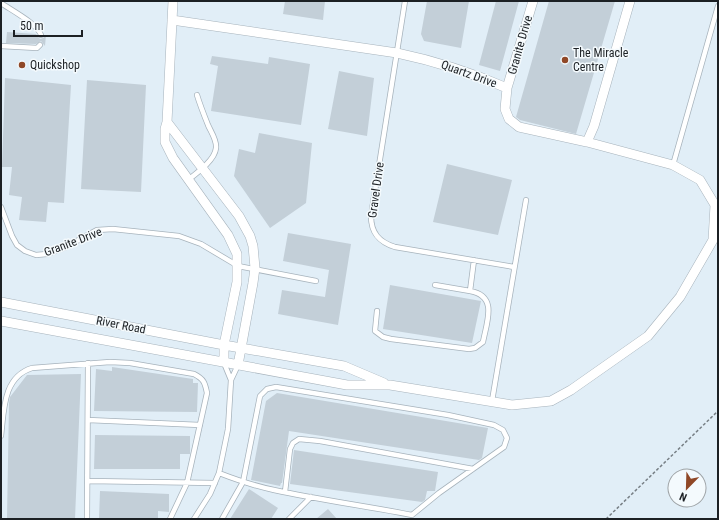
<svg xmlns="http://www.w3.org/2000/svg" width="719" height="520" viewBox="0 0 719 520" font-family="'Roboto Condensed',sans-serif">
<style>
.building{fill:#c3cfd8}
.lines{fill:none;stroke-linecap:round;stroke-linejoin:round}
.lane-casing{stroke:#a7b3bc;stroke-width:6}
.street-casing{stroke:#a7b3bc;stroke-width:10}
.path{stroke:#777f85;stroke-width:1.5;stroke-dasharray:3 2;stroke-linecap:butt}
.lane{stroke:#fff;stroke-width:4.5}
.street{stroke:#fff;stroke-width:9}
.poi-dot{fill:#904827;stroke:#f4fafd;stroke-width:1.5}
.labels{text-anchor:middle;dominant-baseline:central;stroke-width:3;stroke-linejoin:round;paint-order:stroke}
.street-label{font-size:12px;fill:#1c2024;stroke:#f4fafd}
.poi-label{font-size:12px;fill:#1c2024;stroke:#f4fafd;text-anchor:start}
</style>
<rect width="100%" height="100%" fill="#e1eef7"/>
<path class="building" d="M285 1H325L323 20 283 14Z
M427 1H469L461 48 424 41 421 34Z
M496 1H519L500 71 479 65Z
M549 1H615L576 134 520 120 516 117Z
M7 32 36 34 40 39 43 38 46 35 45 46 41 41 36 44 6 43Z
M212 56 268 64 269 57 310 64 301 125 211 111 218 66 210 64Z
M339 71 374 78 367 136 328 129Z
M5 78 71 85 64 203 48 202 46 222 19 220 22 197 9 195 12 167H2Z
M87 80 146 85 141 192 81 189Z
M259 133 312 143 306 203 270 228 234 176 239 149 255 153Z
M447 164 512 180 498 235 433 222Z
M288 233 351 244 338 325 278 314 282 290 325 297 329 270 283 261Z
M390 285 481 301 472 343 383 329Z
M112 367 193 379V383H198L197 412 94 411 96 369 112 371Z
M81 374 75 519H7L9 403 10 397 27 375Z
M277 393 488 428 482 458 479 460 289 431 282 483H281L280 486 251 480 266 401Z
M95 435 190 436V454H180V469H94Z
M294 450 438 472 435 491H427L425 500 422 502 290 484Z
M249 489 278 508 271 519H230Z
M100 491 169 494V512L158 511V519H99Z
M328 509 337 519H316Z"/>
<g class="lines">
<defs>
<path id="lane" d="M405 1 371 216C371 233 379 242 395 247L514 267
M1 3C11 10 38 24 41 35
M1 46 37 48 40 45
M673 165 718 6
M188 180C197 173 215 160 216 148 217 140 211 132 208 125 204 115 200 105 197 95
M1 207 12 236 17 245 25 251 36 255 47 254 64 248 97 230 113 229 179 236 201 244 238 266 316 281
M435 285 470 291
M377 311 375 331 383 337 391 339 469 349 475 348 483 342C487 321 498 296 470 291L474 260
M224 363 231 380
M492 401 526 200
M88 420 200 425
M1 436C4 410 3 377 32 368L110 362 130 363 194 374C204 379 205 383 207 393L187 483 170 519
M219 473C237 480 255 486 274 490 320 500 366 506 412 515L439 493 504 447 507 438 503 430 494 425 448 415 276 387 267 389 260 396 243 482 222 519
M88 481 215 483
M285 492 290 449 293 443 299 439 320 441 473 469
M87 519 88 363
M194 519 210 494 219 473 228 429 231 380 238 365
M289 519 311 497"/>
<path id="street" d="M173 1 167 122 165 129V142L173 158 228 235 237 254V282L224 345V362
M172 20 397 53C435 61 472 73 507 88L505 109 509 119 519 127 587 142 594 126 630 1
M507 88 533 1
M167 122 239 216 250 236 253 246 255 268 253 283 238 365
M1 302 224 345 344 366 384 383
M1 321 347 385H390L512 405 551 401 571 390 648 336 680 297 713 240 715 205 700 180 673 165 587 142"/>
</defs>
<use href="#lane" class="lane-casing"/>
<use href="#street" class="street-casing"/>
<path class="path" d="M606 519 718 411"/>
<use href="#lane" class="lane"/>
<use href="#street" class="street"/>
</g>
<g class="poi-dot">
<circle cx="565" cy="60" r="4"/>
<circle cx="22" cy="65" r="4"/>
</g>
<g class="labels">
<g class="street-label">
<text transform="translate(520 45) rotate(-74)">Granite Drive</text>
<text transform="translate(469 74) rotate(20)">Quartz Drive</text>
<text transform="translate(376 190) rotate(-82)">Gravel Drive</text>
<text transform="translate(73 242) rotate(-21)">Granite Drive</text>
<text transform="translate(121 325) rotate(11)">River Road</text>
</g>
<g class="poi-label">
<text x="573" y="53">The Miracle<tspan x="573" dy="14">Centre</tspan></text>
<text x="30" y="65">Quickshop</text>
</g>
</g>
<rect width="719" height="520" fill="none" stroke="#1c2024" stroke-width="4"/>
<g transform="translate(687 488) rotate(203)"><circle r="19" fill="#f4fafd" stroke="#9ea3a6"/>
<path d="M0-3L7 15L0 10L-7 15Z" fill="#904827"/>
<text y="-6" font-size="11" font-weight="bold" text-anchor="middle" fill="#1c2024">N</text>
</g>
<path d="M14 30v6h68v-6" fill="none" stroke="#1c2024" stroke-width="2"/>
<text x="20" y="30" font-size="12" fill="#1c2024" stroke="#f4fafd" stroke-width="3" paint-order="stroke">50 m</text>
</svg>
